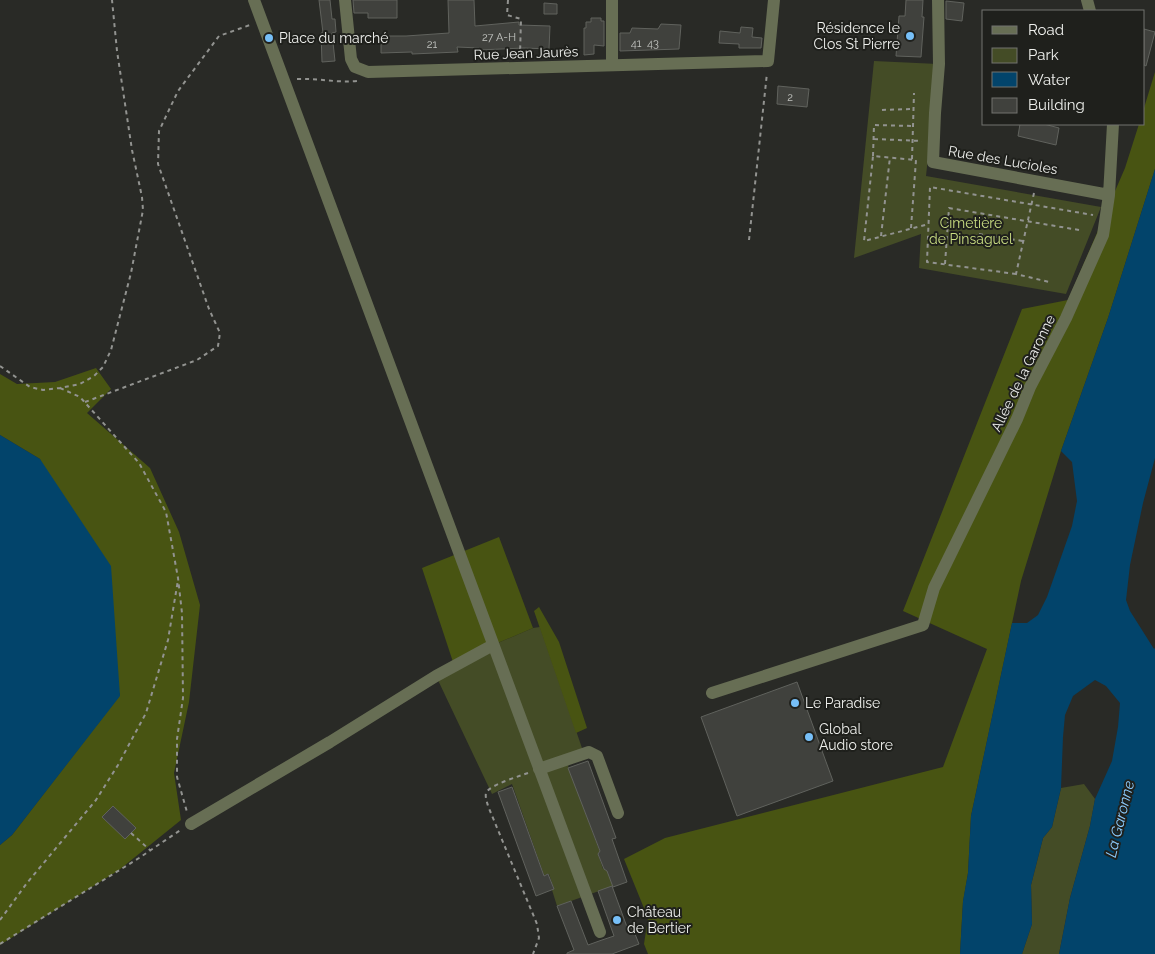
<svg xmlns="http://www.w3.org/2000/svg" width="1155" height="954" viewBox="0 0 1155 954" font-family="Raleway,sans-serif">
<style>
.green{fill:#444c26}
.forest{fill:#485412}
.water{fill:#02446b}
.building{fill:#40413d;stroke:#60625d}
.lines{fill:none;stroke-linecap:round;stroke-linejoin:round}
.path{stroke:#929390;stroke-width:2;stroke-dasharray:4 4;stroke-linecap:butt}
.minor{stroke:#676e54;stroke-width:12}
.poi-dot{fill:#77bff7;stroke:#1f201c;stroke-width:2}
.labels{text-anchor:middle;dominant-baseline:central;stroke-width:4;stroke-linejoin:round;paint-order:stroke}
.number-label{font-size:11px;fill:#c2c4c0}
.poi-label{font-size:14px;fill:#eeefec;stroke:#1f201c;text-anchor:start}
.street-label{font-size:14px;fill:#eeefec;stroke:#1f201c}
.park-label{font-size:14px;fill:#c9dd82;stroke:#1f201c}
.water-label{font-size:15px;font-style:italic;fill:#8ccbfc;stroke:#1f201c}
</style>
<rect width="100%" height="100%" fill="#292a26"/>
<path class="green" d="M874 61 938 64 926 176 1101 207 1066 294 919 268 921 234 854 258Z
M540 627 582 748 568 766 600 852 598 854 603 869H607L613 886 557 906 552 890 554 889 549 874 544 875 512 784 492 794 436 676 493 645 533 628Z
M1084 784 1095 799 1090 826 1070 898 1059 954H1022L1032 924 1031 885 1043 838 1052 827 1061 788Z"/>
<path class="forest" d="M1155 72V169L1108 318 1061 451 1021 581 971 816 968 873 963 902 960 954H648L644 944 648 918 624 859 665 838 943 767 987 649 903 611 1022 309 1068 300 1125 168 1139 124H1144V108Z
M96 368 111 389 87 413 150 468 179 532 200 605 189 702 174 773 181 820 119 870 0 945V845L12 835 120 695 40 459 0 435V374L17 384 55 382Z
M499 537 533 628 453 662 422 568Z
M539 607 559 642 587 728 576 733 534 611Z"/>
<path class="water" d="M1155 169V458L1143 503 1130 565 1126 600 1130 611 1154 649 1155 648V954H1059L1070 898 1090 826 1095 799 1112 761 1118 727 1120 703 1106 686 1095 680 1073 696 1065 715 1063 737 1061 788 1052 827 1043 838 1031 885 1032 924 1022 954H960L963 901 968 873 971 816 1012 623H1027L1038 615 1047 597 1072 526 1077 501 1072 462 1061 451 1108 318Z
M0 435 40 459 111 566 120 696 12 835 0 845Z"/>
<path class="building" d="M319 0H330L332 19H335L336 32 332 33 335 61 322 62 321 33H323Z
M353 0H397V18H368V13H354Z
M448 0H474L475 26 519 22V25L550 26 549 49 524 48 479 50V48L457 47 458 52 412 54V52L381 53V36H406L449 33Z
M906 0H923L922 17H924L921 57 896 56 899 16H905Z
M946 1 964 3 962 21 946 19Z
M544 3 557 4V14H544Z
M591 18H601V21H604V46L594 45V54L584 55V28H586V22H591Z
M661 24 681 25 679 49 620 51V33H630L632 28 658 29Z
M741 27 753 28 752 37 762 38 761 48H739V44L719 43 720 31 740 33Z
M1144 29 1155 32 1146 66 1144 65Z
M778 86 809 89 807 107 777 104Z
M1020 124H1044L1059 128 1056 145 1018 136Z
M797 682 833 781 737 816 701 717Z
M588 761 616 838 612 839 627 882 613 887 607 871 604 869 598 854 600 851 568 768Z
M512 787 544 876 548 874 554 889 536 896 498 792Z
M113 806 136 828 125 839 102 817Z
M612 886 627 927 633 929 639 944 612 954H567V953L574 950 557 906 571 901 588 945 602 940 614 936 598 891Z"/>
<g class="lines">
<path class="path" d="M508 0 507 15 521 19 520 55
M297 79C318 78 336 83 357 81
M882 110 913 109
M874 139 922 141
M873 156 874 125 913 126
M912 159 914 93
M1034 193 1016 274 1049 282
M911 228 916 160 873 156 864 241 929 224
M979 234 1023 241
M881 236 890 157
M749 240 767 73
M945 264 949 208 1079 230
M1016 274 927 262 930 187 1093 215
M0 366 30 387 43 390 60 388 80 384 94 376 103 367 111 350 131 273 143 210 142 197 132 150 117 51 112 0
M60 388 80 397 139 463 166 512 178 578 182 613 183 698 177 739V777L187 812
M85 402 197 360 218 346 220 333 209 309 158 164 159 131 178 91 219 36 250 25
M528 773C520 776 489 785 486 793 485 797 487 802 488 806L537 924 539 938 533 954
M131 833 151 851
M0 920 27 883 96 800 118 765 146 713 168 640 178 580
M0 944 139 858 182 829"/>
<path class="minor" d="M254 0 600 932
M345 0 351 59 355 67 368 72 768 61 774 0
M612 0V65
M938 0 939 64 935 113 933 162 1109 195
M1087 0 1090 11
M712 693 923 625 934 588 1017 419 1030 387 1066 318 1103 235 1109 195 1113 124
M539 769 589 752 597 756 618 813
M191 824 330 742 436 676 493 645"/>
</g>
<g class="poi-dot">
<circle cx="910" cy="36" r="5"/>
<circle cx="269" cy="38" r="5"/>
<circle cx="795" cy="703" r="5"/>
<circle cx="809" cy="737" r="5"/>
<circle cx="617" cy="920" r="5"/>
</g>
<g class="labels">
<g class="number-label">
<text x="499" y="37">27 A-H</text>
<text x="636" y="43">41</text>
<text x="653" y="43">43</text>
<text x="432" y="44">21</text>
<text x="790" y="97">2</text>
</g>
<g class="poi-label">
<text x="900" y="28" text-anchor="end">Résidence le<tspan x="900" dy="16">Clos St Pierre</tspan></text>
<text x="279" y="38">Place du marché</text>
<text x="805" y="703">Le Paradise</text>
<text x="819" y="729">Global<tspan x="819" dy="16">Audio store</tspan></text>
<text x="627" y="912">Château<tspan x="627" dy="16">de Bertier</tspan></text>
</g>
<g class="street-label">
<text transform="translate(526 53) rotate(-2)">Rue Jean Jaurès</text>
<text transform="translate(1003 160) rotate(10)">Rue des Lucioles</text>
<text transform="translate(1023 373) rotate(-64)">Allée de la Garonne</text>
</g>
<g class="park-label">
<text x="971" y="223">Cimetière<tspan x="971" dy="16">de Pinsaguel</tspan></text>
</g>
<g class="water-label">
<text transform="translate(1120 819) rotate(-76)">La Garonne</text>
</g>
</g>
<rect x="982" y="10" width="162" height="115" fill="#1f201c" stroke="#72736f"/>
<rect x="992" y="26" width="25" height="8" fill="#676e54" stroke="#72736f"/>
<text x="1028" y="35" font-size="15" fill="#eeefec">Road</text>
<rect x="992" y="48" width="25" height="15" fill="#444c26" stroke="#72736f"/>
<text x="1028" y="60" font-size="15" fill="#eeefec">Park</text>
<rect x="992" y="72" width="25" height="15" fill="#02446b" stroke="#72736f"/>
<text x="1028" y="85" font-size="15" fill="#eeefec">Water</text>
<rect x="992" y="98" width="25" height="15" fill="#40413d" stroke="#72736f"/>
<text x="1028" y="110" font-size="15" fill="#eeefec">Building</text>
</svg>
